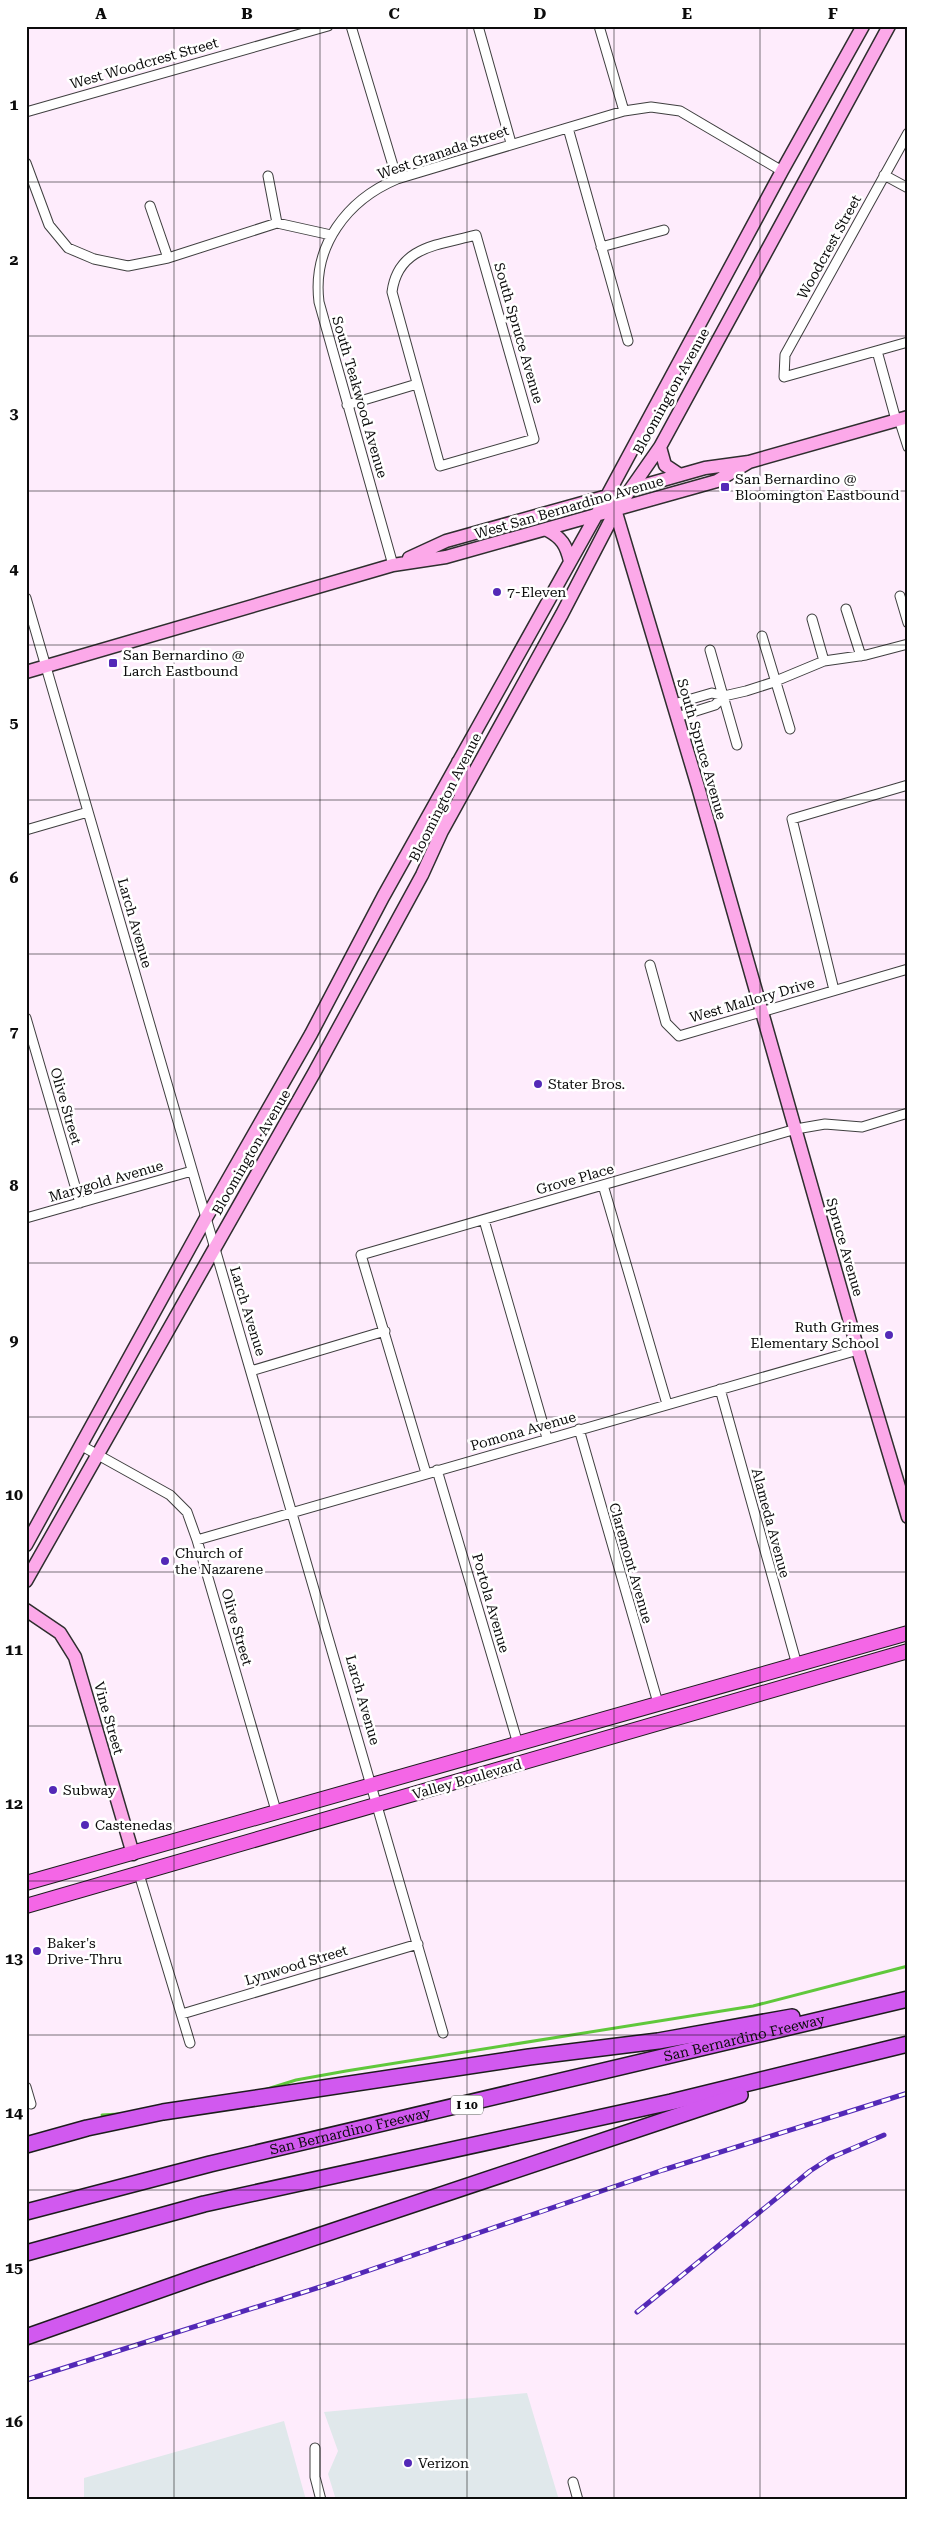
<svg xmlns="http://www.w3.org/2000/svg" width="934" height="2526" viewBox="0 0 934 2526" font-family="'Roboto Serif',serif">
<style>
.industrial{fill:#e0e8eb}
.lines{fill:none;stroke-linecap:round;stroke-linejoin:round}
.stream{stroke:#60c83c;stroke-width:3}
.street-casing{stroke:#3f3f3f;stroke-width:11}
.secondary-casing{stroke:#2e2e2e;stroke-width:15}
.primary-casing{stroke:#1d1d1d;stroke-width:16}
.highway-casing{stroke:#1d1d1d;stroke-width:18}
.street{stroke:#fff;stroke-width:9}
.secondary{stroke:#fca9e9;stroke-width:12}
.primary{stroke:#f466e6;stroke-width:14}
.highway{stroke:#d159ef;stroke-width:15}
.rail-casing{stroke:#5329b7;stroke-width:5}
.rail{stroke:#fff;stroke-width:3;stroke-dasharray:9;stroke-linecap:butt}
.grid{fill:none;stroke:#0c0c0c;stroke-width:1;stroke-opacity:0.55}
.poi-dot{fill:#5329b7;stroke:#fff;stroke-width:2}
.labels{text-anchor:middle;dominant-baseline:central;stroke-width:5;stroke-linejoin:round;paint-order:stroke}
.shield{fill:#fff;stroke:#555;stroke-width:1}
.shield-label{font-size:12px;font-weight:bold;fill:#0c0c0c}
.street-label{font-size:14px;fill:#0c0c0c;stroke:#fff}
.poi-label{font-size:14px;fill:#0c0c0c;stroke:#fff;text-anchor:start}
.neatline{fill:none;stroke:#0c0c0c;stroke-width:2}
.grid-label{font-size:16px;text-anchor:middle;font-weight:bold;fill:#0c0c0c}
</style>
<rect width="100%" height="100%" fill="#feecfc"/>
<path class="industrial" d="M527 2393 559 2500H336L328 2474 338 2451 324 2412Z
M284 2421 306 2500H84V2478Z"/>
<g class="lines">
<path class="stream" d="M264 2090 296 2080 346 2071 753 2006 908 1966
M102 2115 119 2114"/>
<defs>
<path id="street" d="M351 26 397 179
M478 26 511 143
M599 26 624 111
M26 112 328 26
M568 128 628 341
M908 133 785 355 784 377 908 342
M26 163 49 225 68 248 94 259 128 266 168 258 277 223 331 235
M884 175 908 188
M268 176 277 223
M150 206 168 258
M476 235 534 439 440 466 392 292C398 246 439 245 476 235Z
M601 247 664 230
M877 351 896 420
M347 405 417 384
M899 419 908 447
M393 565 319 302C312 246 347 200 397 179L624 111 651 107 680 111 782 171
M900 596 908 623
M26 598C163 1077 307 1553 443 2033
M846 609 861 656
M812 619 824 661
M762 636 790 729
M710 650 737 745
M674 704 712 693 724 696 746 691 771 683 824 661 866 655 908 644
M677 717 715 705 724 696
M26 830 88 812
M650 965 666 1023 679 1036 908 969
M834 990 792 819 908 785
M26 1018 80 1203
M603 1185 667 1404
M26 1218 192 1171
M484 1220 547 1438
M251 1371 385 1331
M720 1389 797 1665
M579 1429 658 1703
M82 1446 170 1495 187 1512 197 1540 277 1814
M437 1470 518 1744
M426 1473 361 1255 796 1129 825 1124 862 1127 908 1113
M197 1540 858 1350
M139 1874 190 2043
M182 2014 418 1944
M26 2087 31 2104
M315 2448V2477L321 2500
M573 2482 578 2500"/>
<path id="secondary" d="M660 447 665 465 680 475
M631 489 705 468 749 462 908 417
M614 506 698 787 858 1350 908 1517
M547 530C562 538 566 545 570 561
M409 558 446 541 611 495
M26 672 393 565 446 557 717 481 749 462
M455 789 464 772V767L458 762
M26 1545 206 1218 311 1034 383 897 607 496 782 171 863 26
M26 1581 314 1073 422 875 442 831 562 614 616 510 660 447 889 26
M26 1610 60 1633 75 1657 133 1854"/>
<path id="primary" d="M26 1883 908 1633
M26 1906 908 1651"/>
<g id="highway">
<path d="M26 2145 87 2128 163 2112 529 2057 658 2041 792 2017"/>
<path id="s1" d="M26 2212 210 2164 908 1999"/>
<path d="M26 2253 204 2204 671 2102 908 2044"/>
<path d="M26 2337 205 2274 740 2095"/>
</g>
</defs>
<use href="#street" class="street-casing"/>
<use href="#secondary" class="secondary-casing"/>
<use href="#primary" class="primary-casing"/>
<use href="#highway" class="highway-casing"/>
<use href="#street" class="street"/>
<use href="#secondary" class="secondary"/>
<use href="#primary" class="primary"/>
<use href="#highway" class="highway"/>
<defs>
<path id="rail" d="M637 2312 810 2171 830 2158 884 2135
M26 2380 320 2287 663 2170 908 2093"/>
</defs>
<use href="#rail" class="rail-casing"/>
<use href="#rail" class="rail"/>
</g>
<path class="grid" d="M174 26V2500M320 26V2500M467 26V2500M614 26V2500M760 26V2500M26 182H908M26 336H908M26 491H908M26 645H908M26 800H908M26 954H908M26 1109H908M26 1263H908M26 1417H908M26 1572H908M26 1726H908M26 1881H908M26 2035H908M26 2190H908M26 2344H908"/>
<g class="poi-dot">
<rect x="720" y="482" width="10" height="10" rx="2.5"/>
<circle cx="497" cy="592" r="5"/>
<rect x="108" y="658" width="10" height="10" rx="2.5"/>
<circle cx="538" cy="1084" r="5"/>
<circle cx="889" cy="1335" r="5"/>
<circle cx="165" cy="1561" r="5"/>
<circle cx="53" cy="1790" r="5"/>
<circle cx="85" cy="1825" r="5"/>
<circle cx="37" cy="1951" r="5"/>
<circle cx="408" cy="2463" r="5"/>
</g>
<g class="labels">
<rect class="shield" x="451" y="2095.5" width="32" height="19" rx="4"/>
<g class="shield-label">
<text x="467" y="2105">I 10</text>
</g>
<g class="street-label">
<text transform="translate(144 63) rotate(-16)">West Woodcrest Street</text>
<text transform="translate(443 152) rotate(-19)">West Granada Street</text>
<text transform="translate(829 247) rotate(-61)">Woodcrest Street</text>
<text transform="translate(519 333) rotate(74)">South Spruce Avenue</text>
<text transform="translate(671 391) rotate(-61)">Bloomington Avenue</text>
<text transform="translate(360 397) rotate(74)">South Teakwood Avenue</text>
<text transform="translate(569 507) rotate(-16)">West San Bernardino Avenue</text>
<text transform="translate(702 749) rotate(74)">South Spruce Avenue</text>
<text transform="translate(445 797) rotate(-63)">Bloomington Avenue</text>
<text transform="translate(135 923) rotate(74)">Larch Avenue</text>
<text transform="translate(752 1000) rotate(-16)">West Mallory Drive</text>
<text transform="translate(66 1106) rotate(74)">Olive Street</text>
<text transform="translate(251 1152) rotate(-60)">Bloomington Avenue</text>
<text transform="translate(575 1179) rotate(-16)">Grove Place</text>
<text transform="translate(106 1181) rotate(-16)">Marygold Avenue</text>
<text transform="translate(845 1247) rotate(74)">Spruce Avenue</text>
<text transform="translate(248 1311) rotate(73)">Larch Avenue</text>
<text transform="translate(523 1431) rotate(-16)">Pomona Avenue</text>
<text transform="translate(771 1523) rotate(75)">Alameda Avenue</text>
<text transform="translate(631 1563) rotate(74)">Claremont Avenue</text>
<text transform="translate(491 1603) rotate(74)">Portola Avenue</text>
<text transform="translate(237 1627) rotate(74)">Olive Street</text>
<text transform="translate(363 1700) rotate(74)">Larch Avenue</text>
<text transform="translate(109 1718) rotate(74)">Vine Street</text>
<text transform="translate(467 1779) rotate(-16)">Valley Boulevard</text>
<text transform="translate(296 1965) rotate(-17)">Lynwood Street</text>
<text stroke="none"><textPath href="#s1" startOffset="739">San Bernardino Freeway</textPath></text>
<text stroke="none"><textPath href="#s1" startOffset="334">San Bernardino Freeway</textPath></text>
</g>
<g class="poi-label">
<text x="735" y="479">San Bernardino @<tspan x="735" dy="16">Bloomington Eastbound</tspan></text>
<text x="507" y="592">7-Eleven</text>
<text x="123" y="655">San Bernardino @<tspan x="123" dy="16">Larch Eastbound</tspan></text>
<text x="548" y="1084">Stater Bros.</text>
<text x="879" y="1327" text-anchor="end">Ruth Grimes<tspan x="879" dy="16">Elementary School</tspan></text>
<text x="175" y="1553">Church of<tspan x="175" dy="16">the Nazarene</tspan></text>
<text x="63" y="1790">Subway</text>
<text x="95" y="1825">Castenedas</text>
<text x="47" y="1943">Baker's<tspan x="47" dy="16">Drive-Thru</tspan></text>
<text x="418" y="2463">Verizon</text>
</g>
</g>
<rect width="934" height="2526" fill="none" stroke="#ffffff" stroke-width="55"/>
<rect x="28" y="28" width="878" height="2470" class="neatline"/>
<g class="grid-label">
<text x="101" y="19">A</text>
<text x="247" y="19">B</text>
<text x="394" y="19">C</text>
<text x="540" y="19">D</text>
<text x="687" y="19">E</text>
<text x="833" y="19">F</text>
<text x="14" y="110">1</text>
<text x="14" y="265">2</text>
<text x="14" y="419">3</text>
<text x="14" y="574">4</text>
<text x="14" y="728">5</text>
<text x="14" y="883">6</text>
<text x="14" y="1037">7</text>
<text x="14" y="1191">8</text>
<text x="14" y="1346">9</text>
<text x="14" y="1500">10</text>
<text x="14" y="1655">11</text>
<text x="14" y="1809">12</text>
<text x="14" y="1964">13</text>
<text x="14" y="2118">14</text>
<text x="14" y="2273">15</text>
<text x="14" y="2427">16</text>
</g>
</svg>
